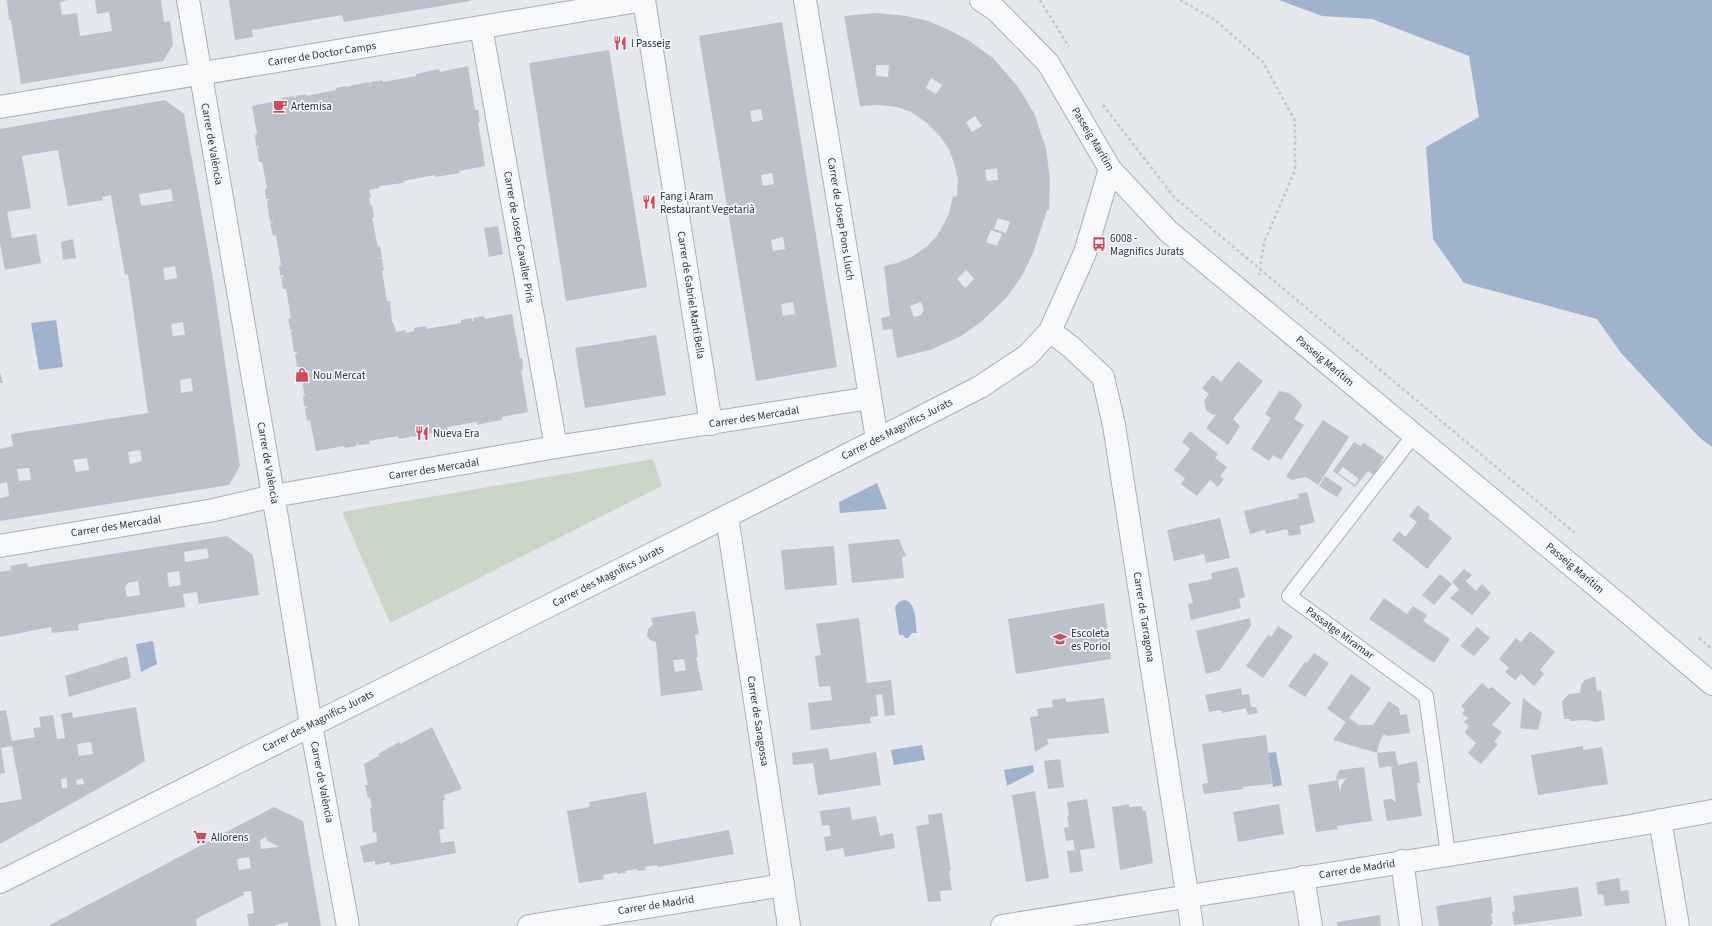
<svg xmlns="http://www.w3.org/2000/svg" width="1712" height="926" viewBox="0 0 1712 926" font-family="'Source Sans 3',sans-serif">
<style>
.green{fill:#c9d6c5}
.water{fill:#9fb4cc}
.building{fill:#bbc0ca;fill-rule:evenodd}
.lines{fill:none;stroke-linecap:round;stroke-linejoin:round}
.lane-casing{stroke:#a9aeb7;stroke-width:16}
.street-casing{stroke:#a9aeb7;stroke-width:24}
.path{stroke:#c2c5cb;stroke-width:2.5;stroke-dasharray:3 3;stroke-linecap:butt}
.lane{stroke:#f7f8fa;stroke-width:14}
.street{stroke:#f7f8fa;stroke-width:22}
.labels{text-anchor:middle;dominant-baseline:central;stroke-width:3.5;stroke-linejoin:round;paint-order:stroke}
.poi-label{font-size:11px;fill:#2b3445;stroke:#f4f6f9;text-anchor:start}
.street-label{font-size:11px;fill:#2b3445;stroke:#f4f6f9}
</style>
<rect width="100%" height="100%" fill="#e4e7ec"/>
<path class="green" d="M653 459 662 486 390 623 342 512Z"/>
<path class="water" d="M1279 0H1712V447L1700 438 1621 353 1597 319 1464 283 1433 239 1426 147 1479 117 1469 56 1372 19 1322 16Z
M56 320 63 367 39 370 31 323Z
M877 483 887 509 840 513 839 502Z
M904 600C917 602 915 623 917 633H912L908 638H905L903 635H899L895 607 899 602Z
M153 641 157 664 141 672 136 644Z
M922 745 925 760 894 765 891 750Z
M1276 752 1282 785 1273 787 1268 753Z
M1033 765 1034 772 1007 786 1004 770Z"/>
<path class="building" d="M7 0H68L60 2 62 15 77 13 80 36 112 31 109 12 97 14 95 0H161L164 22 170 21 173 45 163 61 21 84 11 20H9Z
M229 0H471V1L344 22 342 15 252 30 253 37 235 40Z
M876 13 906 16 928 21 949 30 968 40 993 58 1018 87 1034 113 1046 149 1050 179 1049 210H1047L1033 253 1022 276 1007 297 982 321 961 336 930 350 897 358 892 329 883 330 881 318 890 316 884 266 897 263 912 257 926 247 937 236 949 214 953 196 957 197 958 180 955 166 949 149 939 135 926 122 911 112 897 107 879 105 860 106 844 16ZM876 65H889L888 77 876 76ZM931 78 942 85 936 94 926 88ZM975 116 982 126 972 132 966 122ZM997 168 998 180 987 181 985 170ZM998 218 1010 222 1006 233 994 229ZM991 230 1002 234 997 246 986 242ZM966 270 974 279 965 288 957 279ZM921 302 924 310 921 315 914 317 910 306Z
M782 22 837 367 756 381 699 36ZM761 109 763 120 752 122 750 111ZM772 173 774 184 763 186 761 175ZM783 237 785 249 773 251 771 240ZM793 302 795 314 783 316 781 304Z
M609 50 647 287 566 301 529 63Z
M468 66 475 110H478L480 122H478L485 166 459 171 460 173 435 177V175L403 181 404 183 379 186 380 188 369 190 371 197 369 198 370 205H372L374 217 372 218 378 247 380 246 382 257 377 259 382 258 384 270 382 271 387 301H390L392 322H393L396 332 405 330 406 333 414 331V328L426 326 427 329 461 323V320L472 318V321H474L473 318 484 316 485 319 512 314 520 358H522L523 370H521L528 412 502 417V420L491 422 489 419 490 422 477 425V422L447 427 448 430 433 433 432 430V433L411 437 410 434V437L399 439 398 436 369 441 370 444 358 445V443L356 444 357 446 345 448 344 446 316 451 310 420 307 421 305 408H307V406L304 407 303 396H305L304 392 300 367H297L295 354 297 353V352H294L291 331H293V330H290L288 319 291 318 286 289H283L281 277H283V275L280 276 279 266 281 265 276 235 273 236 270 223 273 222V221L270 222 267 201 269 200V199H266L265 189 267 188 262 162H259L257 148 259 147V146L256 147 255 135 257 134 252 106 282 100 281 98 294 96V98H296L295 96 306 94V96L336 90V88L347 86 349 88V86L369 82 371 84V82L382 80 383 82 416 76V74L439 69 440 72Z
M165 100 184 114 213 279 240 466 229 485 0 521V498L9 496 7 482 0 484V449L13 446 11 434 148 413 128 274 125 275 111 195 102 197 103 200 68 206 58 150 22 156 31 208 7 212 12 238 36 234 41 263 5 270 0 243V129ZM171 189 173 201 141 206 139 194ZM175 266 177 278 165 280 163 268ZM183 322 185 335 173 336 171 324ZM191 378 193 391 181 393 180 380ZM140 450 142 461 130 464 128 452ZM87 458 89 470 76 472 73 460ZM29 468 31 480 19 481 17 469Z
M498 226 503 254 489 257 484 228Z
M73 239 76 258 63 260 61 242Z
M656 335 666 395 585 408 575 348Z
M1238 361 1263 381 1233 419 1240 426 1228 445 1206 428 1216 415 1211 414 1206 410 1204 401 1209 394 1202 388 1213 375 1221 382Z
M0 372 3 383H0Z
M1279 391 1289 393 1300 402 1302 406 1294 419 1304 425 1281 460 1273 455 1269 461 1251 449 1271 418 1265 414Z
M1323 420 1349 437 1318 485 1306 477 1291 480 1286 476Z
M1190 431 1218 454 1215 458 1227 467 1220 476 1224 479 1218 487 1210 480 1197 496 1181 484 1185 478 1174 470 1190 449 1182 442Z
M1354 442 1361 446 1364 443 1384 457 1374 475 1368 471 1355 487 1333 471ZM1343 467 1359 479 1355 485 1338 473Z
M1325 476 1343 488 1337 497 1319 486Z
M1307 492 1315 522 1300 526 1301 534 1289 536 1287 529 1266 534 1265 530 1250 534 1244 511 1299 498 1298 494Z
M1418 505 1430 515 1428 518 1452 538 1427 569 1392 540 1399 531 1405 537 1417 522 1409 516Z
M1220 518 1230 558 1206 563 1204 554 1174 561 1167 530Z
M227 536 253 555 259 595 199 604 197 592 183 594 185 607 78 624 79 630 52 633 51 627 0 637V572L11 570 10 566 27 563 28 567ZM207 548 209 558 185 562 184 552ZM179 571 181 585 169 587 167 573ZM138 581 140 595 127 597 125 587 128 583Z
M899 539 906 556 902 557 904 578 852 583 848 544Z
M834 546 837 585 785 590 781 550Z
M1238 567 1245 597 1239 599 1241 608 1191 620 1188 604 1193 603 1188 584 1212 579 1211 573Z
M1464 569 1472 575 1466 581 1476 591 1482 584 1491 593 1472 615 1450 598 1459 589 1452 582Z
M1440 574 1452 584 1434 605 1422 595Z
M1384 598 1407 614 1413 606 1427 615 1423 621 1450 639 1434 663 1369 619Z
M1104 603 1111 659 1016 674 1008 619Z
M695 611 699 634 695 635 698 657H696L703 690 661 696 656 642 650 640 647 636 648 629 653 625 651 618ZM684 659 686 670 675 672 673 660Z
M859 618 867 683 891 680 895 715 885 716 882 694 876 695 878 716 870 717 871 723 811 730 808 703 832 700 830 686 819 687 815 656 821 655 816 624Z
M1250 618 1251 626 1220 670 1206 674 1196 631Z
M1278 626 1293 636 1263 678 1246 666 1268 635 1271 637Z
M1477 627 1490 638 1474 656 1460 646Z
M1530 631 1555 652 1540 670 1544 674 1534 686 1521 674 1515 680 1505 672 1509 668 1499 659 1516 638 1521 642Z
M1314 653 1329 663 1305 697 1288 686 1305 662 1307 663Z
M127 656 131 678 69 697 65 676Z
M1351 674 1371 688 1349 718 1359 725H1373L1389 701 1399 708 1400 715 1407 714 1410 733 1387 736 1384 734 1380 741 1377 753 1333 740 1346 722 1327 709Z
M1593 677H1595L1597 691 1601 690 1605 720 1595 722 1587 720 1571 721 1570 719H1564L1562 701 1569 694 1580 693 1581 685 1585 680Z
M1482 683 1489 689 1492 687 1511 703 1492 725 1502 732 1494 742 1498 744 1481 764 1468 753 1476 743 1466 734 1465 732 1469 726 1464 722 1468 718 1462 714 1465 710 1461 706Z
M1241 688 1242 695 1249 694 1251 707H1256L1258 713 1248 715 1246 708 1222 713 1221 710 1209 712 1205 695Z
M1066 698V702L1104 698 1109 733 1047 739 1048 744 1035 752 1030 717 1038 716 1037 709 1053 707 1052 700Z
M1523 698 1542 713 1538 730 1520 728Z
M136 707 145 761 124 774 0 844V803L22 799 12 746 1 748 5 773 0 774V711L6 710 12 741 35 737 33 728 41 727 39 717 53 715 57 739 65 738 61 714 72 712 73 718ZM91 742 93 754 79 756 77 744ZM67 778V788H62L61 779ZM83 778 84 784 77 785 76 780Z
M432 727 462 789 444 795 445 800 443 801 444 829 439 830 441 843 454 841 456 853 390 865V862L375 865V861L364 863 360 846 377 842 376 832 373 833 370 808H372L370 797 368 798 365 785H368L364 764 379 756 378 754 399 742 400 744Z
M1266 735 1272 784 1243 787V789L1204 794 1202 784 1208 783 1202 744Z
M1583 746V750L1602 747 1608 784 1538 795 1531 755Z
M828 748 830 760 876 752 881 785 818 795 813 763 793 765 792 753Z
M1395 751 1398 765 1417 761 1420 783H1417L1422 816 1387 821 1383 800 1391 799 1396 802 1391 766 1379 768 1377 753Z
M1060 759 1064 787 1048 789 1044 761Z
M1364 767 1372 821 1337 826 1338 829 1316 832 1308 785 1338 780 1340 792 1342 783 1348 778 1337 780 1336 777 1340 770Z
M1035 791 1049 878 1026 882 1012 795Z
M646 792 654 844 729 830 734 854 658 867 657 865 645 867 646 870 637 871V869L625 871 626 873 617 874V872L603 875 604 879 579 883 567 811 590 807 589 802Z
M1087 799 1095 848 1080 850 1083 871 1070 873 1067 851 1075 850 1073 840 1066 841 1064 828 1069 827 1067 816H1069L1067 802Z
M1129 804V807L1142 806 1143 811H1146L1153 863 1120 870 1112 807Z
M1279 804 1284 834 1238 842 1233 812Z
M274 807 303 821 321 926H288V922L275 925V926H249L247 914 254 913 251 891 243 892 244 895 196 919 197 926H48ZM265 837 268 841 279 847 261 849 260 840ZM249 857 251 868 239 870 237 859Z
M850 807 852 820 876 816 880 836 893 833 895 848 845 857 843 848 826 851 824 837 831 836 829 825 822 826 820 811Z
M942 813 951 871H949L952 890 940 891 941 901 928 902 916 826 929 824 928 815Z
M1619 878 1621 891 1628 890 1630 903 1605 906 1603 894 1598 895 1596 882Z
M1578 887 1582 916 1514 925 1512 912 1515 911 1513 896Z
M1491 897 1493 913H1491L1493 924 1490 925 1491 926H1439L1436 906Z
M1380 915 1381 926H1337V922Z"/>
<g class="lines">
<defs>
<path id="lane" d="M1414 435 1289 596 1426 696 1448 854"/>
<path id="street" d="M188 0 284 559 311 725 348 926
M644 0 711 424
M805 0 877 439
M981 0 996 10 1048 63 1110 169 1168 231 1624 609 1712 684
M481 27 556 447
M0 107 644 0
M1050 331 1071 347 1103 377 1114 425 1192 926
M727 516 789 926
M0 546 214 510 273 496 556 447 870 398
M1660 820 1678 926
M1402 861 1411 926
M1303 877 1311 926
M0 882 765 497 980 387 1028 355 1050 331 1085 253 1110 169
M529 926 783 885
M1002 926 1630 826 1712 811"/>
</defs>
<use href="#lane" class="lane-casing"/>
<use href="#street" class="street-casing"/>
<path class="path" d="M1040 0 1069 47
M1180 0 1215 20 1263 62 1295 121V170L1264 243 1259 275
M1103 105 1174 197 1576 534
M1699 638 1712 649"/>
<use href="#lane" class="lane"/>
<use href="#street" class="street"/>
</g>
<defs>
<symbol id="restaurant-bare" viewBox="-9 -9 18 18"><path d="M-5-6h1v4h1v-4h1v4h1v-4h1v5L-1.5 .5V6h-2V.5L-5-1ZM5-6V6H3V1.5H1.5Q1.5-4 5-6Z" fill="#d1495b" stroke="#f4f6f9" stroke-width="2.5" paint-order="stroke"/></symbol>
<symbol id="cafe-bare" viewBox="-9 -9 18 18"><path d="M-5.5-4.5H6V0H3Q3 3.5 0 3.5H-2.5Q-5.5 3.5-5.5 0ZM3-3.2v2h1.7v-2ZM-6 4.5H4V6H-6Z" fill="#d1495b" stroke="#f4f6f9" stroke-width="2.5" paint-order="stroke"/></symbol>
<symbol id="bus-bare" viewBox="-9 -9 18 18"><path d="M-5-6H5V4H4V6H2V4H-2V6H-4V4H-5ZM-3.5-4V0h7V-4ZM-3.5 1.2v1.5H-2V1.2ZM2 1.2v1.5H3.5V1.2Z" fill="#d1495b" stroke="#f4f6f9" stroke-width="2.5" paint-order="stroke"/></symbol>
<symbol id="shop-bare" viewBox="-9 -9 18 18"><path d="M-5-2.5h2.3a2.7 3.5 0 0 1 5.4 0H5L5.5 6h-11ZM-1.5-2.5h3a1.5 2.3 0 0 0-3 0Z" fill="#d1495b" stroke="#f4f6f9" stroke-width="2.5" paint-order="stroke"/></symbol>
<symbol id="school-bare" viewBox="-9 -9 18 18"><path d="M0-5L7-2L0 1L-7-2ZM-4 1L0 2.5L4 1V4Q0 6-4 4Z" fill="#d1495b" stroke="#f4f6f9" stroke-width="2.5" paint-order="stroke"/></symbol>
<symbol id="supermarket-bare" viewBox="-9 -9 18 18"><path d="M-6-5.5h2.5l.6 2H6L4.5 2H-2.5L-4.4-4H-6ZM-1.5 3.2a1.3 1.3 0 1 0 .1 0ZM3 3.2a1.3 1.3 0 1 0 .1 0Z" fill="#d1495b" stroke="#f4f6f9" stroke-width="2.5" paint-order="stroke"/></symbol>
</defs>
<g fill-rule="evenodd">
<use href="#restaurant-bare" x="610" y="33" width="20" height="20"/>
<use href="#cafe-bare" x="270" y="96" width="20" height="20"/>
<use href="#restaurant-bare" x="639" y="192" width="20" height="20"/>
<use href="#bus-bare" x="1089" y="234" width="20" height="20"/>
<use href="#shop-bare" x="292" y="365" width="20" height="20"/>
<use href="#restaurant-bare" x="412" y="423" width="20" height="20"/>
<use href="#school-bare" x="1050" y="629" width="20" height="20"/>
<use href="#supermarket-bare" x="190" y="827" width="20" height="20"/>
</g>
<g class="labels">
<g class="poi-label">
<text x="631" y="43">l Passeig</text>
<text x="291" y="106">Artemisa</text>
<text x="660" y="196">Fang i Aram<tspan x="660" dy="13">Restaurant Vegetarià</tspan></text>
<text x="1110" y="238">6008 -<tspan x="1110" dy="13">Magnifics Jurats</tspan></text>
<text x="313" y="375">Nou Mercat</text>
<text x="433" y="433">Nueva Era</text>
<text x="1071" y="633">Escoleta<tspan x="1071" dy="13">es Poriol</tspan></text>
<text x="211" y="837">Allorens</text>
</g>
<g class="street-label">
<text transform="translate(322 54) rotate(-9)">Carrer de Doctor Camps</text>
<text transform="translate(1093 139) rotate(59)">Passeig Marítim</text>
<text transform="translate(212 144) rotate(80)">Carrer de València</text>
<text transform="translate(841 219) rotate(81)">Carrer de Josep Pons Lluch</text>
<text transform="translate(519 237) rotate(80)">Carrer de Josep Cavaller Piris</text>
<text transform="translate(691 295) rotate(81)">Carrer de Gabriel Martí Bella</text>
<text transform="translate(1325 361) rotate(40)">Passeig Marítim</text>
<text transform="translate(754 417) rotate(-9)">Carrer des Mercadal</text>
<text transform="translate(897 429) rotate(-27)">Carrer des Magnífics Jurats</text>
<text transform="translate(268 463) rotate(80)">Carrer de València</text>
<text transform="translate(434 469) rotate(-9)">Carrer des Mercadal</text>
<text transform="translate(116 526) rotate(-9)">Carrer des Mercadal</text>
<text transform="translate(1575 568) rotate(40)">Passeig Marítim</text>
<text transform="translate(608 576) rotate(-27)">Carrer des Magnífics Jurats</text>
<text transform="translate(1144 617) rotate(81)">Carrer de Tarragona</text>
<text transform="translate(1340 633) rotate(36)">Passatge Miramar</text>
<text transform="translate(318 721) rotate(-27)">Carrer des Magnífics Jurats</text>
<text transform="translate(758 721) rotate(81)">Carrer de Saragossa</text>
<text transform="translate(322 782) rotate(79)">Carrer de València</text>
<text transform="translate(1357 869) rotate(-9)">Carrer de Madrid</text>
<text transform="translate(656 905) rotate(-9)">Carrer de Madrid</text>
</g>
</g>
</svg>
